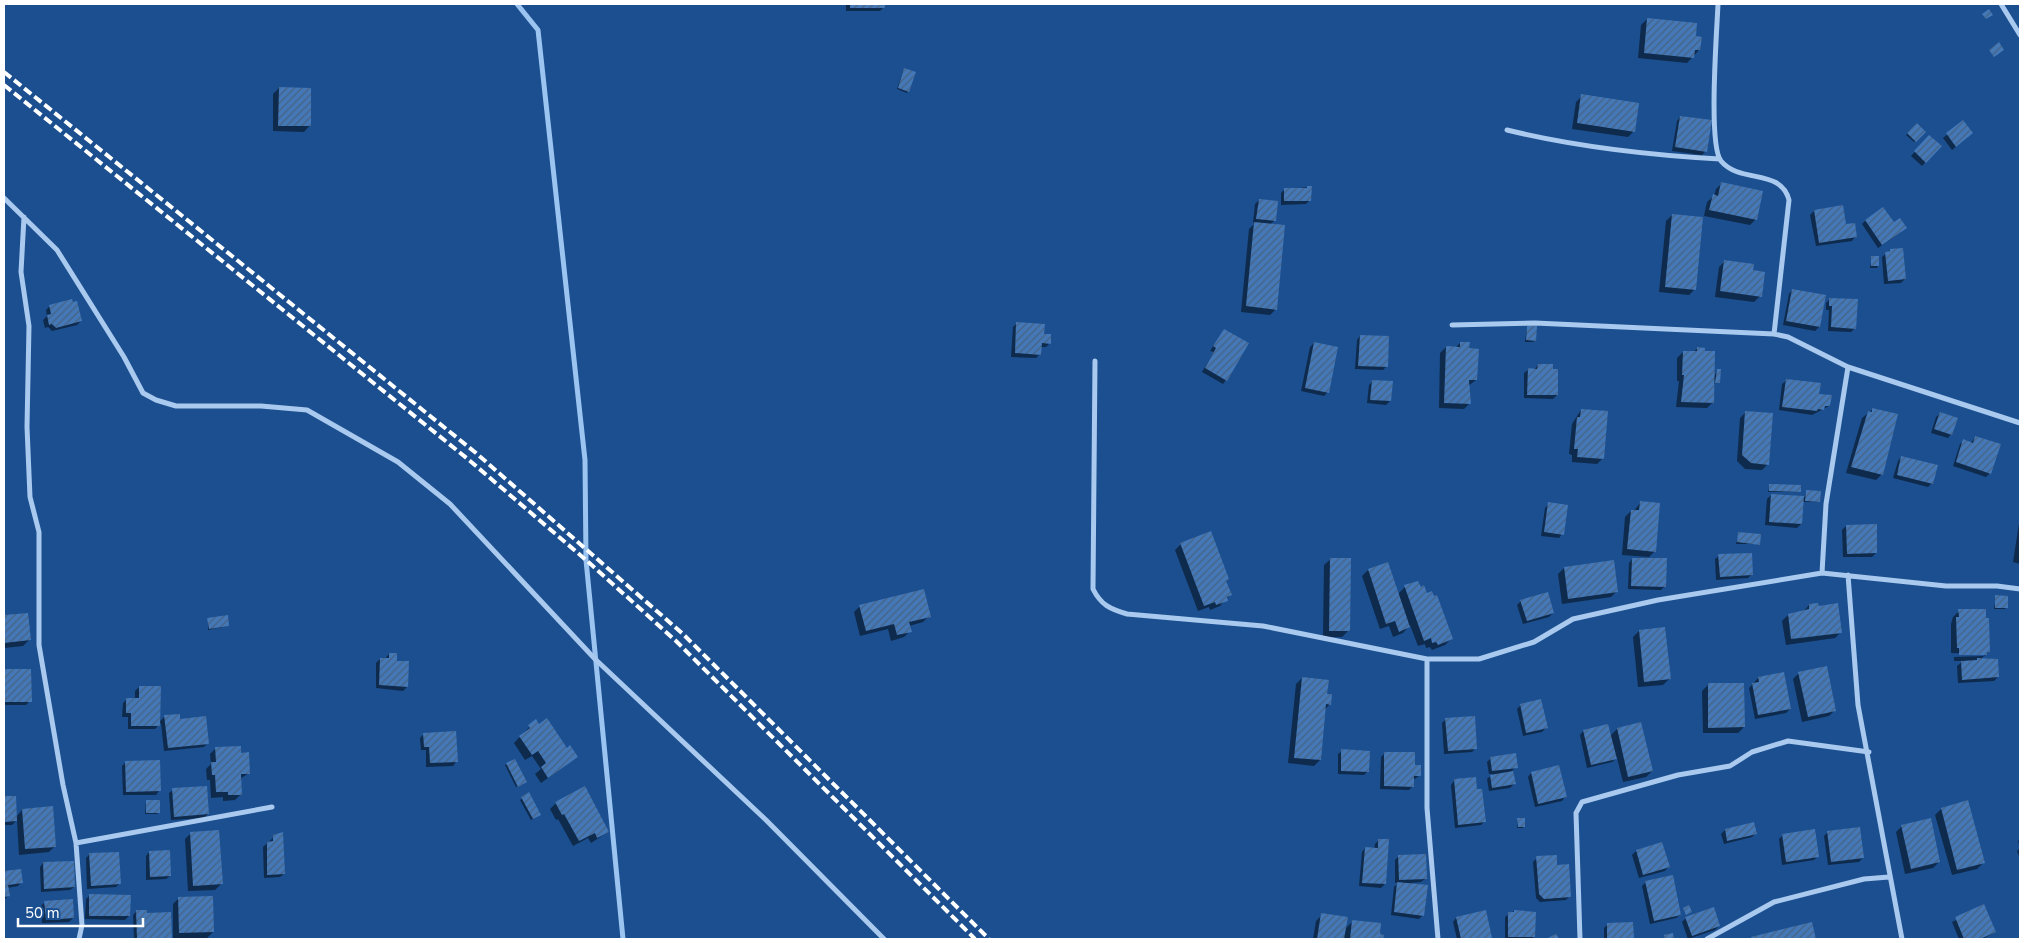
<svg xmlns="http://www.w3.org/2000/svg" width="2024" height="943" viewBox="0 0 2024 943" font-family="'Nunito Sans',sans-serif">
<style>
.shadow{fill:#0007}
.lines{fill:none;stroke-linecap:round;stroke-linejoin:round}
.stream{stroke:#9cc4f0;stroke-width:5}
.building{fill:url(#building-hatch)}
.minor{stroke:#a9c9ee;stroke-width:5}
.rail{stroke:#fff;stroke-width:4;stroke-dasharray:9 4;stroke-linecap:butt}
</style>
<defs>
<pattern id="building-hatch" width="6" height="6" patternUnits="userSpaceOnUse" patternTransform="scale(1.25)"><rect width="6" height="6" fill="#4478b7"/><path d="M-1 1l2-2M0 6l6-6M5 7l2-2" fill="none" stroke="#486282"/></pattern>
</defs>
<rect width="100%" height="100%" fill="#1b4f8f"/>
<path class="shadow" d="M846 4H884V7L880 11H846Z
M1647 19 1695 37 1699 50 1687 63 1638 58 1641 25Z
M903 71 908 91 907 93 897 89Z
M279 88 310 125 304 132 273 131V94Z
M1582 96 1634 131 1628 137 1572 129 1576 102Z
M1680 117 1706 151 1702 155 1672 151 1677 121Z
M1963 122 1968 137 1952 150 1943 138Z
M1917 124 1924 132 1914 142 1906 135Z
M1929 136 1940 146 1922 166 1911 156Z
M1722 183 1756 219 1750 225 1704 216 1707 202 1714 196 1716 189Z
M1311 187 1310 200 1306 204 1281 205V193L1285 189Z
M1259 200 1276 202 1274 221 1270 225 1276 309 1270 315 1241 312 1249 229 1255 223H1253L1255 204Z
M1814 211 1855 237 1852 241 1816 246 1810 215Z
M1672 215 1695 289 1689 295 1659 292 1666 221Z
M1866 220 1901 232 1878 248 1862 224Z
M1890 250 1905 279 1901 283 1884 284 1882 257Z
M1872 257 1878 266 1877 268H1870Z
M1725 261 1751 271 1760 296 1754 302 1715 297 1719 267Z
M1792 290 1824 296 1819 327 1815 331 1783 325 1789 294Z
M1830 299 1855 328 1851 332 1828 331 1829 310H1826V303Z
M50 306 81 321 77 325 52 331 48 327 45 328 43 320 47 316 46 310Z
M1017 323 1043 335 1050 343 1046 347H1040V354L1036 358 1011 357 1013 327Z
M1527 327 1535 340 1533 342H1525Z
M1224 330 1226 380 1223 384 1202 372 1214 352 1210 351Z
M1360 336 1387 366 1383 370 1355 369 1357 340Z
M1314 343 1328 392 1324 396 1301 391 1310 347Z
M1460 343 1468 350 1476 380 1468 386 1470 403 1464 409 1439 408 1440 353 1446 347 1455 348Z
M1697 349 1713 380 1717 370 1719 382 1713 384V402L1707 408 1676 407 1679 381H1677V358L1683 352H1693Z
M1538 365 1557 395 1553 399 1524 398V373L1528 370H1534Z
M1373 381 1390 401 1386 405 1367 403 1369 385Z
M1786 381 1818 395 1829 406 1812 415 1779 410 1782 384Z
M1873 409 1882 474 1876 480 1846 473 1862 418Z
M1581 410 1603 458 1597 464 1572 462V455L1569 454 1572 424Z
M1746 412 1768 464 1762 470 1745 469 1737 461 1740 418Z
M1940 414 1951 434 1948 438 1931 433 1936 417Z
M1975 437 1990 473 1986 477 1953 466 1960 444 1964 441 1971 443Z
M1901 457 1932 483 1928 487 1893 478 1898 461Z
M1770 485 1799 492H1768Z
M1806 491 1819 502H1803L1801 524 1797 528 1765 525 1767 499 1771 495 1805 497Z
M1640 503 1655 551 1649 557 1622 555 1625 517 1631 511H1634Z
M1549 504 1562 534 1559 538 1541 536 1545 508Z
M2020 517V564L2013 562Z
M1846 526 1876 553 1872 557H1843L1842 530Z
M1739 533 1759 544H1736Z
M1181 544 1228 579 1225 582 1230 595 1220 606 1210 610 1209 607 1198 611 1175 550Z
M1719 556 1752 574 1748 578 1716 580 1715 559Z
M1331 559 1348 631 1342 637H1323L1324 565Z
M1632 559 1665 586 1661 590 1628 589 1629 563Z
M1564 568 1617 591 1611 597 1562 604 1558 574Z
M1368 570 1398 594 1405 587 1433 597 1451 639 1445 645 1432 650 1430 647 1426 648 1425 644 1418 646 1410 625 1403 633 1393 637 1389 626 1380 629 1362 576Z
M1996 596 2006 607 2005 609H1994Z
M1521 601 1553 613 1549 617 1523 624 1517 605Z
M1809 605 1841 632 1835 638 1786 645 1782 621 1788 615 1804 611Z
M860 606 929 616 923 622 909 626 910 631 904 637 891 641 888 629 860 636 854 612Z
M1959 611 1988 651 1984 656V654L1951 653V624L1953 617Z
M27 614 29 640 23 646 4 648V616Z
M208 619 228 626 208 630Z
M1639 631 1669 679 1663 685 1638 687 1633 637Z
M389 654 396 662 407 687 403 691 376 688V663L380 659H385Z
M1984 656 1980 660 1998 677 1994 681 1958 683 1957 666 1963 661H1954V657Z
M4 670H30V701L26 705H4Z
M1799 673 1835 710 1829 716 1802 722 1793 679Z
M1302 678 1326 695 1330 704 1324 710 1320 760 1314 766 1288 763 1296 684Z
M1758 678 1790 709 1786 713 1755 719 1749 688Z
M1708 685 1744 727 1738 733H1703L1702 691Z
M139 687 159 722 165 716 179 720 208 743 204 747 164 751 161 723 155 729H128V717H122L123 703 126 700H135V691Z
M1521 705 1546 728 1542 732 1523 736 1517 709Z
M1446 719 1476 748 1472 752 1444 754 1442 723Z
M535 721 577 757 541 783 535 774 541 769 532 756 525 760 514 743Z
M1617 729 1652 771 1646 777 1623 782 1617 758 1612 762 1587 768 1580 735 1583 731 1610 736Z
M424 734 456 762 453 766 426 767V750H421L420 738Z
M216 748 240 754 249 773 240 779 241 794 235 800 223 801V797L211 798 210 780H207L206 769 211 764 210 754Z
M1342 751 1368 771 1364 775 1338 774V754Z
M1385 753 1414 766 1419 776 1413 780V786L1409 790 1380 789 1381 757Z
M1491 758 1516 767 1512 771 1514 784 1510 788 1489 791 1487 779 1493 774H1489L1487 762Z
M126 762 159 791 156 795H123L122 766Z
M507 764 523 784 516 787 505 765Z
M1531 773 1565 797 1562 801 1535 807 1528 777Z
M1454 781 1484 822 1481 825 1455 828 1451 785Z
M173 790 208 814 204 818 171 820 169 793Z
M529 794 538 816 531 820 520 800Z
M15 797 16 817 22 810 55 846 49 852 19 855 17 820 12 825H4V798Z
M146 801 159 812 157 814H145Z
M556 803 608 832 591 843 588 838 573 846 558 819 556 820 550 809Z
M1941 809 1983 863 1977 869 1952 875 1935 815Z
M1518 819 1524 826 1523 828H1517Z
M1902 826 1939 862 1933 868 1905 874 1896 832Z
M1725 830 1756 833 1752 837 1724 844 1721 834Z
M1828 832 1863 858 1859 862 1828 865 1824 836Z
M191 833 221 884 215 890 188 891 185 839Z
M1783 835 1818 856 1814 860 1782 865 1779 839Z
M274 837 284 874 280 877 264 878 263 847Z
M2020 839V859L2017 851 2020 848 2018 841Z
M1379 840 1385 884 1381 888 1359 886 1362 852 1365 848 1374 849 1375 844Z
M1662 844 1668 867 1665 871 1639 878 1632 855 1636 851Z
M149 852 170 876 166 879 146 880V856Z
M89 855 119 884 116 887 87 889 86 858Z
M1399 856 1425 879 1421 882 1410 883 1423 915 1419 919 1391 915 1394 887 1398 883H1395V860Z
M1537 858 1556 866 1570 896 1566 900 1540 902 1536 898 1533 862Z
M43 863 74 887 70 890 41 892 40 867Z
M20 871 21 883 18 886 7 888 8 896 4 900V873Z
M1646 882 1680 915 1676 918 1650 924 1642 886Z
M89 896 129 916 125 920 85 919 86 899Z
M179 898 213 932 207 938 173 939V904Z
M45 902 73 918 69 922 42 923 41 906Z
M1984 906 1995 932 1983 939H1959L1952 922Z
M137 911 146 915 169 914 170 939H134L133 915Z
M1514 911 1534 937 1531 939H1505V917Z
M1322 915 1345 929 1353 921 1383 936 1382 939H1313L1316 921Z
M1456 918 1491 937 1457 939 1453 922Z
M1686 918 1719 926 1715 930 1688 939 1682 922Z
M1608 924H1632V939H1604V928Z
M1811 924 1815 939H1750L1752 938Z"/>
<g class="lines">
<path class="stream" d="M517 4 538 30 585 460 586 560 623 939"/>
</g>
<path class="building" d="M850 4H885V8H850Z
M1989 9 1993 15 1986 19 1982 14Z
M1647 18 1697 23 1696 36 1702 37 1700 50H1695L1694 58 1644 53Z
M1999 42 2004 50 1994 57 1989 50Z
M904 68 916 72 909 92 898 88Z
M279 87 311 88V126H278Z
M1581 94 1639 103 1635 132 1577 123Z
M1680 116 1712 120 1707 152 1675 147Z
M1963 120 1973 133 1956 147 1946 133Z
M1917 123 1926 132 1916 142 1907 133Z
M1929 135 1942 146 1926 163 1914 151Z
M1721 182 1763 191 1757 220 1709 210 1713 194 1718 196Z
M1307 186H1312L1311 201H1284V188H1307Z
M1259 199 1278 201 1276 221 1256 219Z
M1843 205 1846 224 1855 223 1857 237 1819 243 1814 210Z
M1883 207 1894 222 1900 218 1907 228 1882 245 1865 220Z
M1672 214 1703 217 1696 290 1665 287Z
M1254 222 1285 225 1277 310 1246 306Z
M1903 248 1906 279 1888 281 1885 252 1890 251V249Z
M1871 256H1879V266H1871Z
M1724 260 1754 264 1753 270 1765 272 1762 297 1720 291Z
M1792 289 1826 295 1820 327 1786 321Z
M1829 298 1858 299 1856 329 1831 327 1832 306H1829Z
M72 299 73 302 77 301 82 321 56 328 52 324 49 325 47 315 51 314 49 305Z
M1016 322 1045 324 1044 334H1051V344L1042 343 1041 355 1015 353Z
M1527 326H1537L1536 341 1526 340Z
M1224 329 1249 343 1227 381 1205 368 1216 348 1213 346Z
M1360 335 1389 336 1388 367 1358 366Z
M1314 342 1338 347 1329 393 1305 388Z
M1460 342H1470L1469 348 1479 349 1477 380H1469L1471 404 1444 403 1446 346 1460 347Z
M1697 347 1705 348V351H1715L1714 403 1681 402 1684 375H1682L1683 351H1697Z
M1538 364H1553V369H1558V395H1527L1528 368 1537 369Z
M1717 369H1721L1720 383H1715Z
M1786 379 1821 383 1819 394 1832 395 1830 406H1825L1824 410 1818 409 1817 411 1782 407Z
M1372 380 1393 381 1391 401 1370 400Z
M1872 408 1898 414 1883 475 1851 467 1868 411 1872 412Z
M1581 409 1608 411 1604 459 1577 457 1578 449H1574L1577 417H1580Z
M1745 411 1773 413 1769 465 1751 463 1742 455Z
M1940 412 1958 418 1952 435 1934 429Z
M1975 436 2001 444 1991 474 1956 462 1963 439 1973 443Z
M1901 456 1938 465 1933 484 1897 475Z
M1769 484 1801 485V492L1769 491Z
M1806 490 1821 491 1820 502 1805 501Z
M1771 494 1804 496 1802 524 1769 522Z
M1640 501 1660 503 1656 552 1627 549 1631 510H1639Z
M1548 502 1568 505 1564 535 1544 532Z
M1877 524V553L1847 554 1846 525Z
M1211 531 1229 579 1226 581 1232 595 1227 597 1228 601 1216 605 1215 602 1204 606 1180 543Z
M1738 532 1761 534 1760 545 1737 542Z
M1752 553 1753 575 1720 577 1718 554Z
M1330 558H1351L1350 631H1329Z
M1632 558H1667L1666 587 1631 586Z
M1614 560 1618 592 1568 599 1564 567Z
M1388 562 1410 627 1399 632 1395 621 1386 624 1368 569Z
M1418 581 1421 587 1424 585 1427 593 1432 591 1434 596 1437 595 1453 639 1438 645 1436 642 1432 643 1431 638 1424 641 1404 585Z
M924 589 931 617 909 622 912 632 897 635 894 624 866 631 859 605Z
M1548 592 1554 613 1527 621 1520 600Z
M1995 595 2008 596V608H1995Z
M1818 603 1819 606 1838 603 1842 633 1791 639 1788 614 1809 609V604Z
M1958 609H1986V618H1989L1990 652H1987V655H1959V648H1957L1956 617H1959Z
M28 613 31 640 4 643V615Z
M228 615 229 626 209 629 207 618Z
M1665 627 1671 679 1644 682 1639 630Z
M389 653H397V661H409L408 687 379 685 380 658H389Z
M1977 658 1998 659 1999 677 1962 680 1961 661 1977 660Z
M1827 666 1836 711 1808 717 1798 672Z
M4 669H31L32 702H4Z
M1784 672 1791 709 1758 715 1752 683 1759 682 1758 677Z
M1302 677 1329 680 1327 694H1332L1331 705 1326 704 1321 760 1294 758Z
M1708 683H1744L1745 727 1708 728Z
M139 686H161L160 726H131V713H126V698H139Z
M1541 699 1548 728 1526 733 1520 704Z
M180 714V719L206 716 209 744 168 748 164 715Z
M1475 716 1477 749 1448 751 1445 718Z
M547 718 567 748 570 745 578 757 548 778 541 767 546 763 538 751 532 755 519 736 530 728 528 725 536 719 539 724Z
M1641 722 1653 771 1628 777 1617 728Z
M1608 724 1617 759 1591 765 1583 730Z
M456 731 458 762 430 763 429 747H424L423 733Z
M241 746V753L249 752 250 774H241L242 795H228V792H216L215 775H212L211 762H216L215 747Z
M1341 749 1370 751 1369 772 1341 771Z
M1384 752H1415V765H1421V776H1414V787L1384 786Z
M1516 753 1518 768 1492 771 1490 757Z
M515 759 527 782 518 787 506 763Z
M160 760 161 791 126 792 125 761Z
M1559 765 1567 797 1538 804 1531 772Z
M1513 771 1516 784 1492 788 1490 775Z
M1476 777 1477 789H1482L1486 822 1458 825 1454 779Z
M207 786 209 814 174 817 172 788Z
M585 786 609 832 597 838 595 833 579 841 564 814 562 815 555 802Z
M529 792 541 815 533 819 521 797Z
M4 796H16L17 821 4 822Z
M146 800H160V813H146Z
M1968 800 1985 863 1957 870 1941 808Z
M53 806 56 847 25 849 22 809Z
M1517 818H1525V827H1518Z
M1931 818 1940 862 1911 869 1901 825Z
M1754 822 1757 834 1727 841 1725 829Z
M1860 827 1864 858 1831 862 1827 831Z
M1815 829 1819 857 1786 862 1782 834Z
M219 830 223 884 193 886 190 832Z
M283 832 285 874 267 875V842L273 841V835Z
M1378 839H1389L1386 884 1362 883 1365 847 1378 848Z
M1662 842 1670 867 1643 875 1636 850Z
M170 850 171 876 150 877 149 851Z
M119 852 121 884 91 886 89 853Z
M1426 854 1427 879 1399 880 1398 855Z
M1557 855V865L1569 864 1571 897 1544 899 1539 894 1536 856Z
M74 861 75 887 44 889 43 862Z
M21 869 23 883 8 885 10 896 4 897V871Z
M1673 875 1681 915 1654 921 1645 881Z
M1397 882 1428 885 1424 916 1394 912Z
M89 894 131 895 130 916H89Z
M213 896 214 932 179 933 178 897Z
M73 899 74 918 46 920 44 901Z
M1984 904 1996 932 1980 939H1964L1955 917Z
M1689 905 1692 912 1686 915 1683 908Z
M1714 907 1720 926 1692 936 1685 917Z
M136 910H147V913L171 912 172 939H137Z
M1486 910 1492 938 1461 939 1456 917Z
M1514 910 1536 912 1535 937H1508V912H1514Z
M1321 913 1348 917 1344 939H1317Z
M1352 920 1381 923 1380 934 1384 935 1383 939H1350Z
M1633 922 1634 939H1607V923Z
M1812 922 1816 939H1752L1751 937Z
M1673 933 1674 939H1665L1664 935Z
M1556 934 1559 939H1546Z"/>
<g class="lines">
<path class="minor" d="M1718 4C1717 30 1708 145 1721 161 1740 184 1781 168 1789 200L1774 334
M2001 4 2020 35
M1507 130C1577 147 1648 155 1720 159
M4 198 57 250 124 357 143 393 156 400 176 406H261L307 410 398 462 450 504 595 659 766 820 884 939
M24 217 21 272 29 326 27 427 30 497 39 532V645L63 785 76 843 82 925 79 939
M1452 325 1535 323 1774 334 1788 337 1848 367 2020 423
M1095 361 1093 589C1101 605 1110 609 1127 614L1263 626 1427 659H1479L1534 642 1573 619 1658 600 1822 573 1946 586H1997L2020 589
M1822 573 1826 504 1848 367
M1848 575 1858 705 1902 939
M1427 659V808L1438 939
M76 843 272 807
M1580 939 1576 813 1582 802 1678 775 1730 766 1752 752 1788 741 1869 752
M1707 939 1774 902 1864 879 1889 877"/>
<path class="rail" d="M4 72 476 453 683 634 989 939
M4 85 469 460 586 560 676 641 975 939"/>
</g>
<rect width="2024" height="943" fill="none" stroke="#ffffff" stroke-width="10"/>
<path d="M18 918v8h125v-8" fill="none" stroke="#ffffff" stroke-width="2.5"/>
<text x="25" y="918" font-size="15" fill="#ffffff" stroke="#1b4f8f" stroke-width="4" paint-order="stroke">50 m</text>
</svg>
